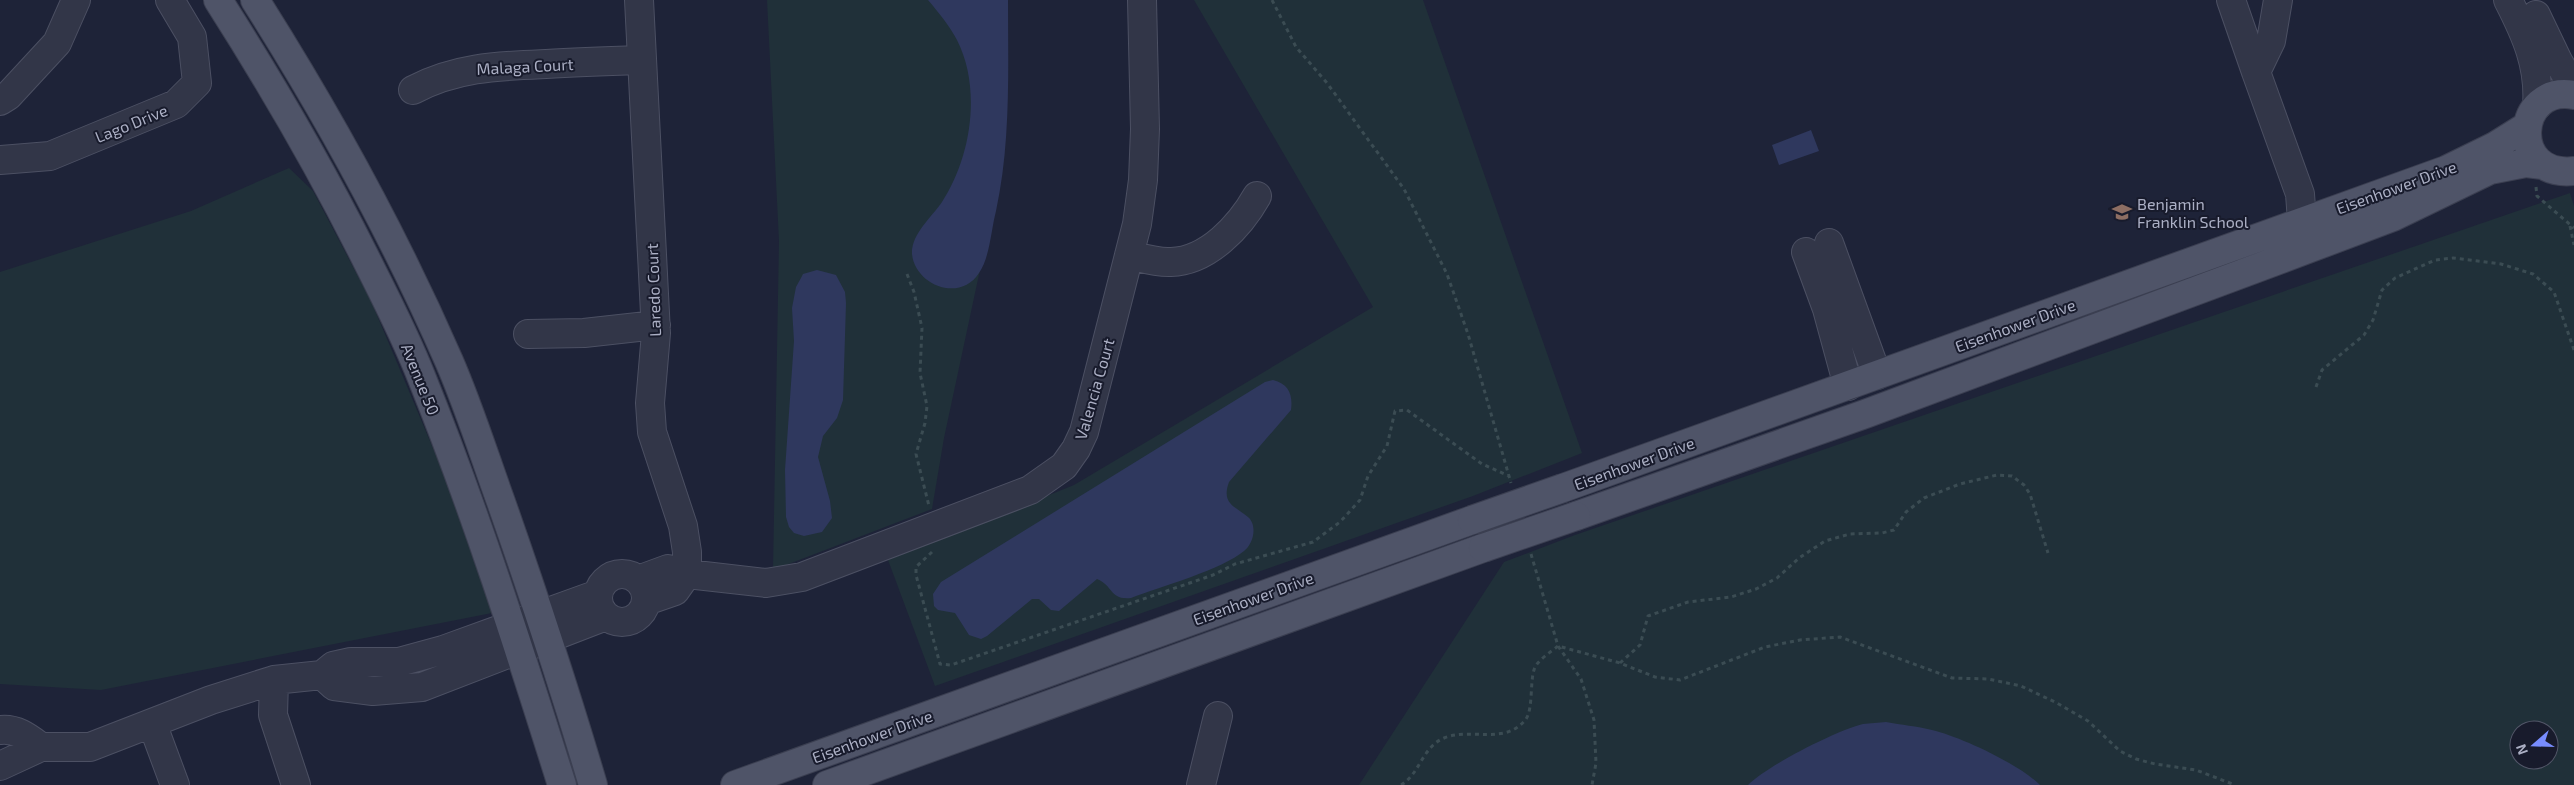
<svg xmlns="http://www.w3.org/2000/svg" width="2574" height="785" viewBox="0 0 2574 785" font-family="'Exo 2',sans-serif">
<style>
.green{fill:#203039;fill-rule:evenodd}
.water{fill:#2f385e}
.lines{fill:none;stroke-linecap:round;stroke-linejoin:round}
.minor-casing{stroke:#4c5063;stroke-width:30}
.major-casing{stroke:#3b3f51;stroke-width:30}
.path{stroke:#3b4c53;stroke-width:3;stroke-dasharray:4 4;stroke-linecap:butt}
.minor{stroke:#323648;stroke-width:28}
.major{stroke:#4f5468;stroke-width:28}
.major-bridge-casing{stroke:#3b3f51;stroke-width:30;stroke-linecap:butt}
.major-bridge{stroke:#4f5468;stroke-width:28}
.labels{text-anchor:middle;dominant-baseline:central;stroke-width:4;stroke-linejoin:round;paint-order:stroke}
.street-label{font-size:16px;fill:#acb0c5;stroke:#181b2c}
.poi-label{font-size:16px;fill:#acb0c5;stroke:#181b2c;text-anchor:start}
</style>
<rect width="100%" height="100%" fill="#1e2338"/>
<path class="green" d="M767 0H1005L996 195 944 438 932 509 773 570 779 241Z
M1194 0H1423L1582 453 1473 496 935 686 888 560 1074 485 1373 307Z
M289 168 313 191 371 301 446 479 492 613 101 690 0 684V272L191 211Z
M2570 193 2574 206V785H1359L1504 562 1575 535ZM2519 730H2549V760H2519Z"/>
<path class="water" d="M928 0H1008C1008 70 1011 142 996 211 991 230 990 257 979 273 960 303 915 285 912 254 911 234 932 217 942 202 971 158 982 89 957 40 949 25 939 13 928 0Z
M1811 130 1819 151 1779 165 1772 145Z
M817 270 836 275 845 292 846 303 843 400 837 418 823 436 818 457 830 501 832 518 822 532 804 536 794 533 789 527 786 517 785 470 794 341 792 308 796 287 801 278 803 274Z
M1273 380C1289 384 1293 395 1291 410L1229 482C1221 504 1235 506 1248 517 1258 526 1253 544 1244 551 1223 569 1160 587 1131 598 1109 600 1114 586 1097 579L1059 611 1051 610 1039 599H1032L987 636 981 639 969 635 955 613 938 610 934 606 933 594 941 582 1265 382Z
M1886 722C1901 725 1917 726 1932 730 1961 737 2019 764 2040 785H1748C1767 766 1837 730 1863 724 1870 723 1879 723 1886 722Z"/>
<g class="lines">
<defs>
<path id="minor" d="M639 0 656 333 650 403 652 432 683 526 687 552V574
M2231 0 2256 72 2271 41 2278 0
M2508 0C2526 35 2540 66 2537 106
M2536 15 2558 61 2574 89
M2256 72 2300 194 2302 221
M413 90C456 67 499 66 546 64 578 62 610 61 642 60
M0 101 8 96 57 43 76 0
M0 160 50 156 176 104 197 83 192 37 170 0
M1829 243 1877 375
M1806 252 1827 309 1848 386
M1129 255C1142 258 1158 263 1171 262 1208 261 1240 226 1257 196
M528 334 584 333 656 325
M598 598a24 24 0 1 1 48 0a24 24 0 1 1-48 0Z
M638 580 668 569 687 574 766 583 802 577 1030 490 1064 466 1076 449 1084 432 1137 224 1143 180 1145 129 1142 0
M646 601 675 591 687 574
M322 675 334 686 373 691 422 687 606 616
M274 680 273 715 296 785
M152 723 175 785
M0 730C17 728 29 738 41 747
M0 766 41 747H90L211 700 274 680 322 675 333 666 351 662H399L443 650 598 594
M1201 785 1218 716"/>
<path id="major" d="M218 0C271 83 320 167 364 255 384 295 405 335 421 376 475 510 519 648 562 785
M255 0C328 115 394 235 449 361 469 407 484 455 501 502 534 596 565 690 593 785
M2574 95C2515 84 2508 178 2574 171
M1563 488 2446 170 2495 146 2527 126
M1576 516 1865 414 2308 249 2393 217 2490 170 2526 163 2543 165
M735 785 1472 520
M827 785 1483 548"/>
</defs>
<use href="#minor" class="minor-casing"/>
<use href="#major" class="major-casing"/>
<path class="path" d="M1272 0 1296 47 1327 83 1404 189 1447 274 1468 334 1511 483
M2536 187 2537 196 2574 228
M2570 226 2574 245
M907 274 914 292 922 328 920 373 927 406 925 423 916 454 929 506
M2316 387 2322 370 2364 335 2373 320 2382 290 2395 278 2435 260 2453 258 2501 264 2533 274 2554 292 2574 350
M932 552 916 567V575L940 664 951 665 1213 575 1235 564 1313 542 1340 522 1360 500 1368 476 1387 446 1395 411 1407 410 1482 464 1509 476
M1531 554 1558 646 1581 679 1594 720 1596 763 1592 785
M1620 663 1640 645 1648 616 1688 602 1731 597 1756 589 1777 578 1799 558 1825 541 1850 534 1882 533 1894 530 1906 512 1924 498 1960 484 1997 475 2012 476 2024 485 2030 494 2048 553
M1401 785C1420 774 1422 747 1444 738 1471 727 1505 746 1526 719 1533 709 1530 682 1534 670 1536 661 1551 652 1558 646L1620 663 1655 677 1680 680 1765 647 1800 640 1840 637 1952 678 1988 679 2021 686 2057 703 2088 721 2120 751 2136 759 2155 764 2196 770 2235 785"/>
<use href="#minor" class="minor"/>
<use href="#major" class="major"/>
<defs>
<path id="major-bridge" d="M1472 520 1563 488
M1483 548 1576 516"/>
</defs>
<use href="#major-bridge" class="major-bridge-casing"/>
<use href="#major-bridge" class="major-bridge"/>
</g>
<defs>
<symbol id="school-bare" viewBox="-9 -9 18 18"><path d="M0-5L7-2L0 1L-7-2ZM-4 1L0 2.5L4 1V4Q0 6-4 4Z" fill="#8d6e63" stroke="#181b2c" stroke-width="2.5" paint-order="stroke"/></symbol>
</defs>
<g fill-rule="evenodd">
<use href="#school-bare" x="2108" y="198" width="28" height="28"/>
</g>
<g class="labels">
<g class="street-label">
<text transform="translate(525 66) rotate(-3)">Malaga Court</text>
<text transform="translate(131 123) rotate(-22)">Lago Drive</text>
<text transform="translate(2396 187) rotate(-20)">Eisenhower Drive</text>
<text transform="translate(653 290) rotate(-92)">Laredo Court</text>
<text transform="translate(2015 325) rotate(-20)">Eisenhower Drive</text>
<text transform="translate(421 379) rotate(68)">Avenue 50</text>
<text transform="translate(1094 389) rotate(-74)">Valencia Court</text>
<text transform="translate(1634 463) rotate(-20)">Eisenhower Drive</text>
<text transform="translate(1253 598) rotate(-20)">Eisenhower Drive</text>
<text transform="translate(872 736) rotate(-20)">Eisenhower Drive</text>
</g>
<g class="poi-label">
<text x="2137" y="203">Benjamin<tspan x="2137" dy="18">Franklin School</tspan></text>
</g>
</g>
<g transform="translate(2534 745) rotate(250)"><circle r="24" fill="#181b2c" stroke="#535769"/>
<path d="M0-4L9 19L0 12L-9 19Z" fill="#788dfe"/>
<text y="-8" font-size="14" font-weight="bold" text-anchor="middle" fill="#acb0c5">N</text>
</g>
</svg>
